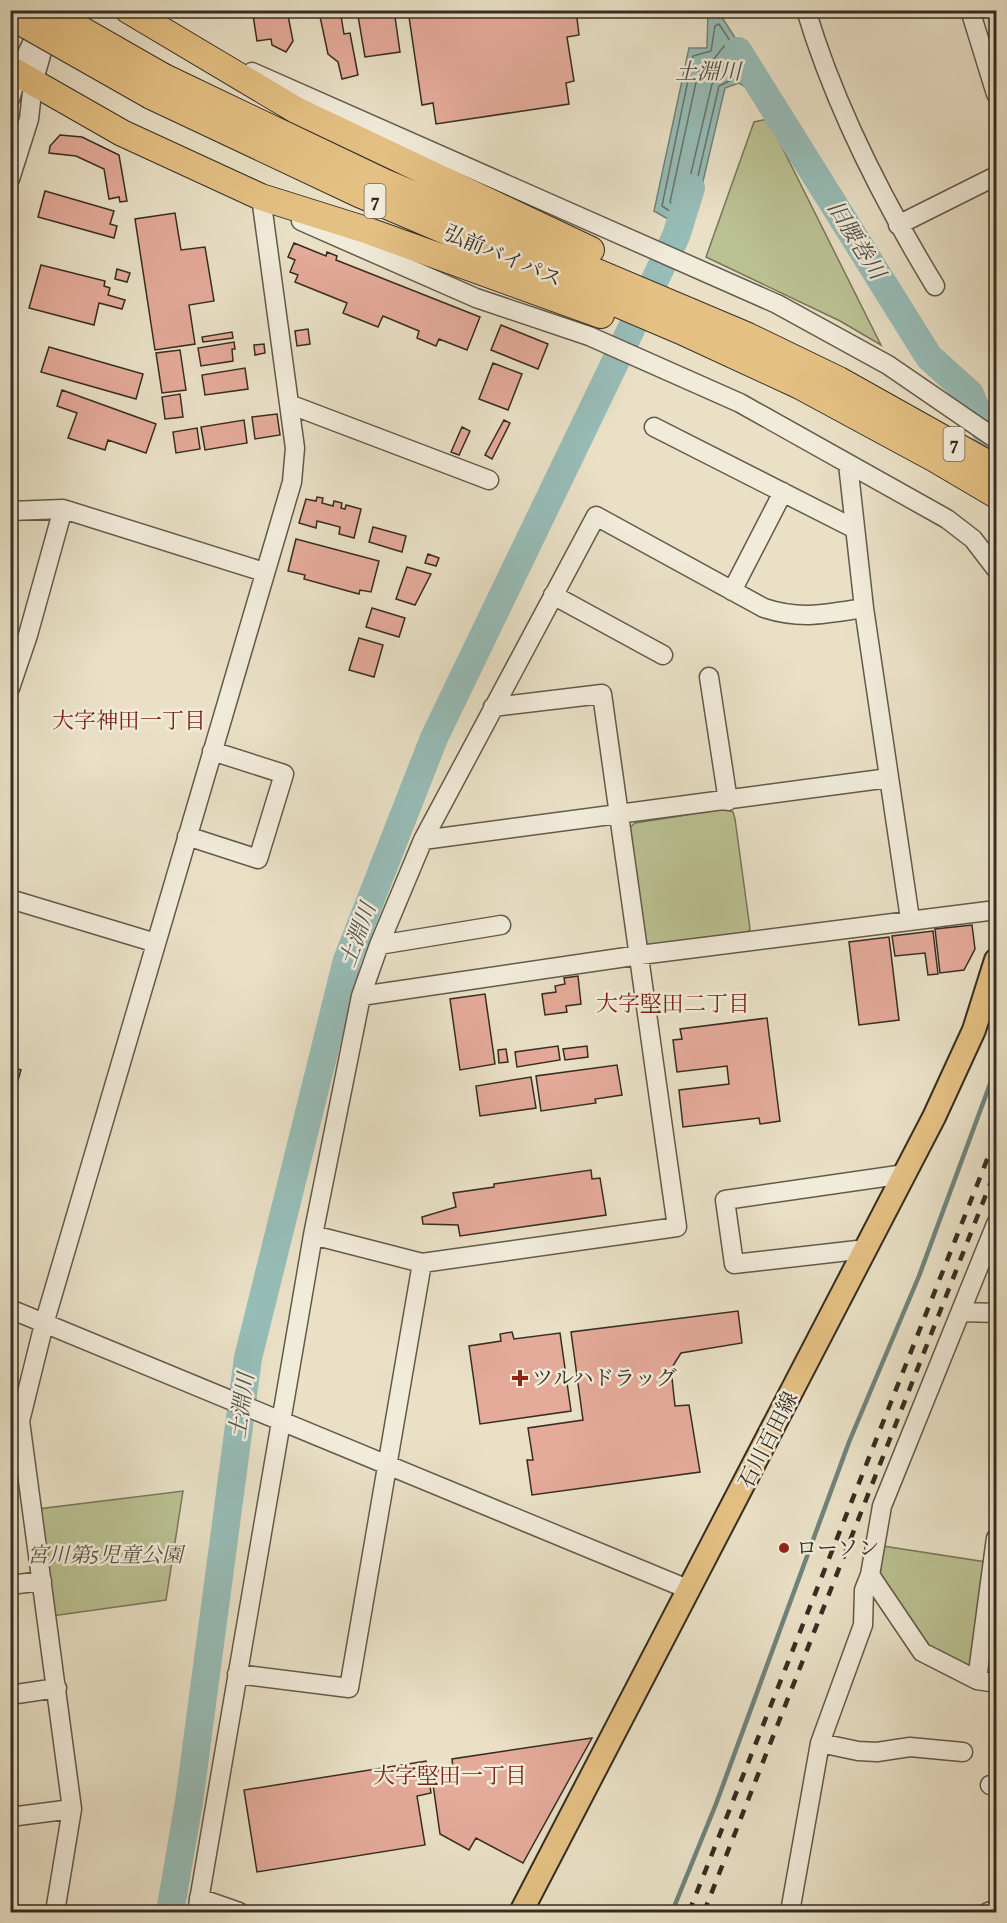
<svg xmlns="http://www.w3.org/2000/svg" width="1007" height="1923" viewBox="0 0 1007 1923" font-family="Alegreya,'Noto Serif JP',serif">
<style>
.green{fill:#bac192;stroke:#78775a;stroke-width:1.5}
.water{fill:#97bdb8;stroke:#70837c;stroke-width:1.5}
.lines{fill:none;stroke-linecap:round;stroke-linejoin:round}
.shore{stroke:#66756d;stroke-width:1.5}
.stream{stroke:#70837c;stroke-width:4.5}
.river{stroke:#97bdb8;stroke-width:28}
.building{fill:#e4aa9a;stroke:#362d22;stroke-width:1.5}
.minor-casing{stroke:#635a4b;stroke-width:21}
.major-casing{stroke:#362d22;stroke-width:26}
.highway-casing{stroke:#362d22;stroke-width:28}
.minor{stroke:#f1ebda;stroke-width:18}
.major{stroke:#e4c083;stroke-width:22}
.highway{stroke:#e4c083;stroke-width:26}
.rail{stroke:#362d22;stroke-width:4.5;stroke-dasharray:10 10;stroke-linecap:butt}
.highway-bridge-casing{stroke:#362d22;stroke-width:28;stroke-linecap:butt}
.highway-bridge{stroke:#e4c083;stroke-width:26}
.poi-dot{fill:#8f2418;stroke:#f1ebda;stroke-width:2}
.labels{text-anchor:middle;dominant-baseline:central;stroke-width:5;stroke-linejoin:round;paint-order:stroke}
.shield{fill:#f1ebda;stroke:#6e6659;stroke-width:1.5}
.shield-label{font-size:20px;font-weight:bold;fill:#362d22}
.street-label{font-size:21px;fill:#362d22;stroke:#f1ebda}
.poi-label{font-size:21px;fill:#362d22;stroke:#f1ebda;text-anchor:start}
.park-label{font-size:21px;font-style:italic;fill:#57523e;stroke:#f1ebda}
.water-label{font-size:22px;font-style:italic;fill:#4e5148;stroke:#f1ebda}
.neighbourhood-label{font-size:22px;fill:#7a1f14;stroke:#f1ebda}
</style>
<rect width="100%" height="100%" fill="#e9e0c6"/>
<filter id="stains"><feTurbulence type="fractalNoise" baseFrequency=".00333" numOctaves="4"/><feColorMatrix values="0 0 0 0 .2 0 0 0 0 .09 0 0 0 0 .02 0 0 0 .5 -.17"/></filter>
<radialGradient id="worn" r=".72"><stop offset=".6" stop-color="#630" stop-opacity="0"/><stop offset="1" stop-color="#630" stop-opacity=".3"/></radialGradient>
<path class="green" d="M768 119 881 345 840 321 706 257 754 122Z
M725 809 733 812 735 819 750 929 746 935 653 949 645 945 628 829 635 823Z
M183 1491 166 1600 52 1616 38 1509Z
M883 1546 986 1562 970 1669 930 1647 880 1576Z"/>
<path class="water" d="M708 11H723V19L748 58 764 98 739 83 725 88 691 232 654 211 689 48H707Z"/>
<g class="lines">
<path class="shore" d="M719 24 743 61 748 76 745 79 737 77 719 86 688 219 685 221 662 206 693 56 711 51 715 26Z
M724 46 737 68 718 77 712 84 683 207 680 210 670 202 700 64 714 59Z"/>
<path class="stream" d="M672 1912 716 1804 849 1442 919 1276 996 1068"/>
<path class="river" d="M738 51 929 357 970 394 996 457
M170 1912 189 1802 248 1358 347 960 434 738 676 236 691 188"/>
</g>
<path class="building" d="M261 10H287L293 41 286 52 272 45 271 39 257 41 253 15 262 13Z
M340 10 344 34 350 33 358 75 342 79 338 62 328 54 319 12Z
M357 10H394L400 52 365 57Z
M408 10H576L579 35 567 37 574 81 566 83 569 104 436 124 433 103 422 105Z
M60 135 82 137 119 155 127 201 120 202 119 197 109 199 104 169 76 156 49 153 50 146Z
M45 191 114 211 110 224 117 226 114 238 38 217Z
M175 213 181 250 205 247 214 301 189 305 195 344 155 350 135 219Z
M294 243 326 256 327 252 337 256 336 260 480 317 467 350 439 339 436 346 417 338 419 331 383 316 378 327 343 313 347 303 295 282 298 275 290 272 295 260 288 257Z
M41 265 105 281 104 286 110 288 108 295 125 300 122 309 99 303 94 325 29 308Z
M117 269 130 273 127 282 115 279Z
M501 325 548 344 538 369 491 350Z
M308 329 310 344 297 346 295 331Z
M232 332 233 338 203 342 202 337Z
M234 342 235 349H232L233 361 201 366 198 348Z
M264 344 265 353 255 355 254 345Z
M49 347 143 374 136 399 41 372Z
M180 350 186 390 162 393 156 353Z
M493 363 522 374 508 410 479 399Z
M245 368 248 389 205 395 202 375Z
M62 390 156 424 146 453 108 440 105 450 68 438 77 413 57 406Z
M180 394 183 417 165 419 162 397Z
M277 414 280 435 255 439 252 417Z
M244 420 247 443 205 450 201 427Z
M504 420 510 423 492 459 485 455Z
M462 427 470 431 459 455 451 452Z
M197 428 200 449 176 453 173 432Z
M317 497 323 498 322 503 333 506 334 501 342 503 341 508 345 509 346 505 361 509 354 538 339 534 340 527 317 521 316 528 299 523 306 499 316 501Z
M373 527 406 536 402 552 369 542Z
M296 539 379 561 371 592 360 590 359 594 304 579 305 575 288 571Z
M428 554 439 558 436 566 425 563Z
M407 567 431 574 415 605 396 599Z
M372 608 405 618 399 637 366 627Z
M359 638 383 645 374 677 349 670Z
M972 925 975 949 964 970 940 973 935 929Z
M933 931 938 974 928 975 925 953 895 956 892 936Z
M889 937 899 1020 859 1025 849 942Z
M578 976 581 1004 566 1006 567 1012 545 1015 542 994 556 992 555 986 565 984 564 978Z
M485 994 495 1064 460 1070 450 999Z
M767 1018 780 1121 760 1124 759 1118 683 1127 679 1090 729 1084 727 1066 677 1072 673 1040 682 1039 680 1029Z
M558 1046 560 1060 517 1067 515 1052Z
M587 1046 588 1057 565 1060 563 1049Z
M506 1049 508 1062 499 1063 498 1050Z
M617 1065 622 1095 595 1099 596 1103 541 1111 536 1076Z
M10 1066 21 1070 10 1107Z
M531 1077 536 1108 480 1116 476 1086Z
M591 1170 592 1179 600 1178 606 1215 460 1236 458 1225 423 1224 422 1217 456 1207 453 1193 494 1187V1184Z
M738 1311 742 1343 681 1353 671 1369 675 1406 689 1405 700 1472 532 1495 527 1460H533L528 1428 583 1420 571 1332Z
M512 1332 514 1339 560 1333 571 1411 480 1424 469 1346 501 1341 500 1334Z
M592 1738 523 1863 476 1838 469 1850 440 1834 432 1777 436 1771 453 1768 452 1759Z
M426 1761 431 1793 417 1796 425 1845 257 1872 244 1790Z"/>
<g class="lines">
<defs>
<path id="minor" d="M806 10C835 107 882 199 935 286
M970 10 996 94
M252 72 777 304 888 365 996 439
M10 99 18 73 39 28
M10 179 29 119 33 83 49 27
M301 221 476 298 589 336 740 403 947 519 973 539 996 569
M898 225 996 176
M289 404 489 480
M654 427 855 529
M848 464 864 608 910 919
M10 511 63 509 264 572
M732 591 783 492
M553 595 663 655
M709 677 728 801
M10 688 28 635 63 509
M187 836 258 859 284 774 212 751
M423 840 889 778
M10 899 156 943
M379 945 501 925
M361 996 640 955 996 910
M996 1224 882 1506 870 1575 922 1652 977 1680 996 1683
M313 1235 422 1263 677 1227 602 694 493 707
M866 1249 734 1264 725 1200 905 1174
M10 1309 690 1590
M962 1312 996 1313
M10 1585 42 1581
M237 1674 349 1688 422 1263
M977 1680 996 1538
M10 1695 57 1688
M820 1743 858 1751 877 1752 910 1747 963 1752
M990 1785 996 1786
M10 1817 72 1809
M199 1898 239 1912
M55 1912 72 1809 20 1421 44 1324 292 482 295 448 261 197
M197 1912 313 1235 361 996 379 945 423 840 596 516 764 608C801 620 826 614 864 608
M790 1912 820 1743 863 1625 864 1590 870 1575
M988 1912 996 1910"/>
<path id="major" d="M521 1912 934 1117 974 1030 996 960"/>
<path id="highway" d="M128 10 296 110 591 250
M10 69 122 133 261 197 363 229 601 315
M164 77 384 182 748 336 839 380 996 468
M151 96 359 194 681 331 800 386 935 459 996 495"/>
</defs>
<use href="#minor" class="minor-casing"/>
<use href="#major" class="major-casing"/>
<use href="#highway" class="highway-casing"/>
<use href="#minor" class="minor"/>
<use href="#major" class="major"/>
<use href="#highway" class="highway"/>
<path class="rail" d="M689 1912 996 1137
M704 1912 996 1169"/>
<defs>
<path id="highway-bridge" d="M47 10 164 77
M10 16 151 96"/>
</defs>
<use href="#highway-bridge" class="highway-bridge-casing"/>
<use href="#highway-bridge" class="highway-bridge"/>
</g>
<g class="poi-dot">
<path d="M517 1369h6v6h6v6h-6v6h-6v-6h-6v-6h6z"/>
<circle cx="784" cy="1548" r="6"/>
</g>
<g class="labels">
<g class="shield">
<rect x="364.5" y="184" width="21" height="34" rx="4.5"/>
<rect x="943.5" y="427" width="21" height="34" rx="4.5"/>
</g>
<g class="shield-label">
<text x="375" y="201">7</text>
<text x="954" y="444">7</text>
</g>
<g class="street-label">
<text transform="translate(503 256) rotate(23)">弘前バイパス</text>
<text transform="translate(768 1440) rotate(-63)">石川百田線</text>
</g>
<g class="poi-label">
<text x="532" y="1378">ツルハドラッグ</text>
<text x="796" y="1548">ローソン</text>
</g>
<g class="park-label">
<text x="105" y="1555">宮川第5児童公園</text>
</g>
<g class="water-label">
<text x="708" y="72">土淵川</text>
<text transform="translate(856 240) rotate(58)">旧腰巻川</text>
<text transform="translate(358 935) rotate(-70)">土淵川</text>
<text transform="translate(242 1406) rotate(-82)">土淵川</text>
</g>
<g class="neighbourhood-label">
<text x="129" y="721">大字神田一丁目</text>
<text x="673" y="1004">大字堅田二丁目</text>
<text x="450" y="1776">大字堅田一丁目</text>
</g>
</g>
<rect width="1007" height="1923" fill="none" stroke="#e9e0c6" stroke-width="36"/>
<rect x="12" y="12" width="983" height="1899" fill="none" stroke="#362d22" stroke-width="3"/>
<rect x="18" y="18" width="971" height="1887" fill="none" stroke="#362d22" stroke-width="1.5"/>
<rect width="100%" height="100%" filter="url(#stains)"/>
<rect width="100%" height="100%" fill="url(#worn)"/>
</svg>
